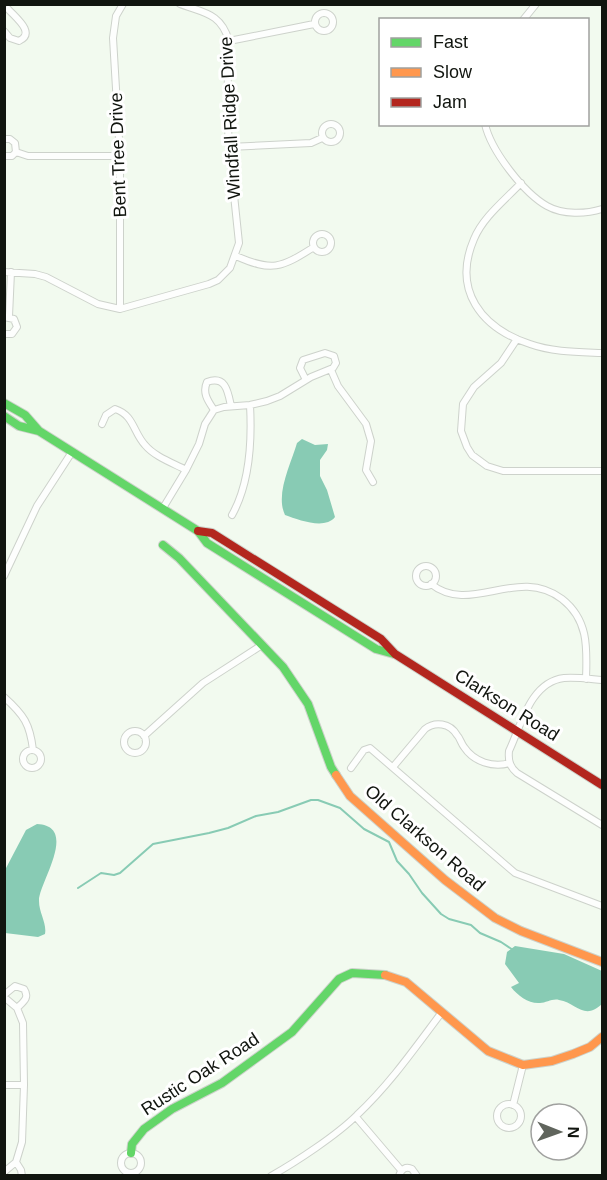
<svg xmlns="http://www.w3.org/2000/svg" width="607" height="1180" viewBox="0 0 607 1180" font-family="Helvetica,sans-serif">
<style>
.water{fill:#88cbb4}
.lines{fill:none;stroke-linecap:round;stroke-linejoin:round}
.stream{stroke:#88cbb4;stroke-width:2}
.street-casing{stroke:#cdd2cb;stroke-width:8}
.fast-casing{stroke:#cdd2cb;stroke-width:10}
.slow-casing{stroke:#cdd2cb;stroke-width:10}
.jam-casing{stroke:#cdd2cb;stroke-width:10}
.street{stroke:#fdfefd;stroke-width:6}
.fast{stroke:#63d668;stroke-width:8}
.slow{stroke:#ff974d;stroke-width:8}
.jam{stroke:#b3261e;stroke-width:8}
.labels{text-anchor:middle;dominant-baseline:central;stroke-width:6;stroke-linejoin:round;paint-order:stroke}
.street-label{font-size:18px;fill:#11150f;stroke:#fff}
</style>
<rect width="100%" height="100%" fill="#f2faef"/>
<path class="water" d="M302 439 315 445 328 444 327 450 320 460V476L327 490 335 517C325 530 299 520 285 515 275 494 291 464 297 443Z
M37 824C80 826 38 884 39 901 39 913 47 923 45 934L38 937 5 933V870L26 830Z
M515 946 564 954 602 971V1004C584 1021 577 1003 559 1000 553 998 546 1003 540 1003 529 1004 518 996 511 987L519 983 505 964 507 952Z"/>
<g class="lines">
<path class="stream" d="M78 888 101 873 114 875 120 873 153 844 209 833 228 828 256 816 278 812 311 800H318L340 808 364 829 389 842 397 861 409 874 422 893 441 914 449 919 471 925 480 933 501 942 513 950"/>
<defs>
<path id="street" d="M315 22a9 9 0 1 1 18 0a9 9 0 1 1-18 0Z
M523 20 536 4
M4 31 10 38 19 41C36 33 16 18 8 9
M229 41 314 24
M322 133a9 9 0 1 1 18 0a9 9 0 1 1-18 0Z
M485 124C491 151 524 193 547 206 563 215 586 214 602 209
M4 139H10L15 143 16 152
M229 147 311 143 322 138
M16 152 28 156H120
M4 156H12L16 152
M521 183C505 200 483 217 474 239 452 290 481 328 530 344 552 352 579 352 602 353
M313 243a9 9 0 1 1 18 0a9 9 0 1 1-18 0Z
M236 256C272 272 281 268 314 247
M4 272 35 274 46 277 98 304 120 309 209 284 218 280 230 268 239 243 229 147 227 108 229 41C221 13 204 13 180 4
M120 309V156L113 38 116 16 123 4
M9 316 11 272
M4 317 14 319 17 327 12 334H4
M517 339 501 363 474 387 463 404 461 431 467 447 472 455 487 466 503 471H602
M331 370 338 386 366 424 371 441 366 470 373 482
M214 410C208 401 202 393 207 382 226 375 228 392 231 406
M102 424 106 415 115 409C134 415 133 432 145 445 155 457 173 463 186 470
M163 508 186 470 199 444 205 424 214 410 224 407 250 405 267 401 280 396 311 377 333 368 336 363 334 356 325 353 303 360 300 368 306 380
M232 515C250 483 252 441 250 405
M416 576a10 10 0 1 1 20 0a10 10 0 1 1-20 0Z
M4 576 37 506 72 452
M431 584C471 616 517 565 562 599 589 620 587 649 586 679
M602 680C590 679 577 677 564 678 530 682 521 726 509 751 508 761 510 767 517 773L602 825
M4 697C24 715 30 724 33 750
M124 742a11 11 0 1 1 22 0a11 11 0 1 1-22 0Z
M144 736 203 683 262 645
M23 759a9 9 0 1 1 18 0a9 9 0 1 1-18 0Z
M393 767 425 729C435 721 450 723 457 735 460 738 461 743 464 747 474 762 493 768 510 763
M351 768 364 750 370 748 515 873 602 906
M4 995 15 986 24 989C30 998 23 1002 17 1008
M4 997 17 1008 23 1023 24 1085 22 1142 16 1162 4 1172
M4 1085H24
M497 1116a12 12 0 1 1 24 0a12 12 0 1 1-24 0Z
M513 1105 523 1065
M356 1117 401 1170
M121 1163a10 10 0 1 1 20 0a10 10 0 1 1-20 0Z
M16 1162 21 1170 22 1176
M271 1176C296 1162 337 1135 357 1115 390 1084 415 1048 442 1012
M399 1176C401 1169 406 1166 412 1169L417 1176"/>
<path id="fast" d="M4 403 25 415 39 431 198 531 207 543 376 649 394 654
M4 416 19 426 39 431
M163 545 179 558 283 667 308 704 331 767 336 775
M131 1153 132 1144 144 1129 172 1109 222 1083 292 1032 339 979 352 973 385 975"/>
<path id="slow" d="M336 775 350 796 445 880 495 918 521 931 602 962
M385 975 406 982 488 1051 523 1065 552 1061 573 1054 590 1047 602 1037"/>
<path id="jam" d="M198 531 212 533 381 639 395 654 602 785"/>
</defs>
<use href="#street" class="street-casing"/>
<use href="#fast" class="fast-casing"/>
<use href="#slow" class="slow-casing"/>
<use href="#jam" class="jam-casing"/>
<use href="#street" class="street"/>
<use href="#fast" class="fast"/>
<use href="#slow" class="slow"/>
<use href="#jam" class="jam"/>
</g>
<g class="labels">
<g class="street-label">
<text transform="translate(230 118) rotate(-93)">Windfall Ridge Drive</text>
<text transform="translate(118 155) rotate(-92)">Bent Tree Drive</text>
<text transform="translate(507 705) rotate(32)">Clarkson Road</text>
<text transform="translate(425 838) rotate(41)">Old Clarkson Road</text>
<text transform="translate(200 1074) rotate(-33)">Rustic Oak Road</text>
</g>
</g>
<rect width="607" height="1180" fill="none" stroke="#11150f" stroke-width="12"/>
<rect x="379" y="18" width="210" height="108" fill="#ffffff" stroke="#a0a19f" stroke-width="1.5"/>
<rect x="391" y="38" width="30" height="9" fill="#63d668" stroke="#a0a19f" stroke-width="1.5"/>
<text x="433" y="48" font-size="18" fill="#11150f">Fast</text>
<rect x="391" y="68" width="30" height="9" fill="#ff974d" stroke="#a0a19f" stroke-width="1.5"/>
<text x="433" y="78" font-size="18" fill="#11150f">Slow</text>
<rect x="391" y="98" width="30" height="9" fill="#b3261e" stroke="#a0a19f" stroke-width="1.5"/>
<text x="433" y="108" font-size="18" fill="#11150f">Jam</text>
<g transform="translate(559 1132) rotate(91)"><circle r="28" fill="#ffffff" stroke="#a0a19f" stroke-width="1.5"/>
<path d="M0-4.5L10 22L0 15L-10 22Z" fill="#60655d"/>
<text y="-9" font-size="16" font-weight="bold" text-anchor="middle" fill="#11150f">N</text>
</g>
</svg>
